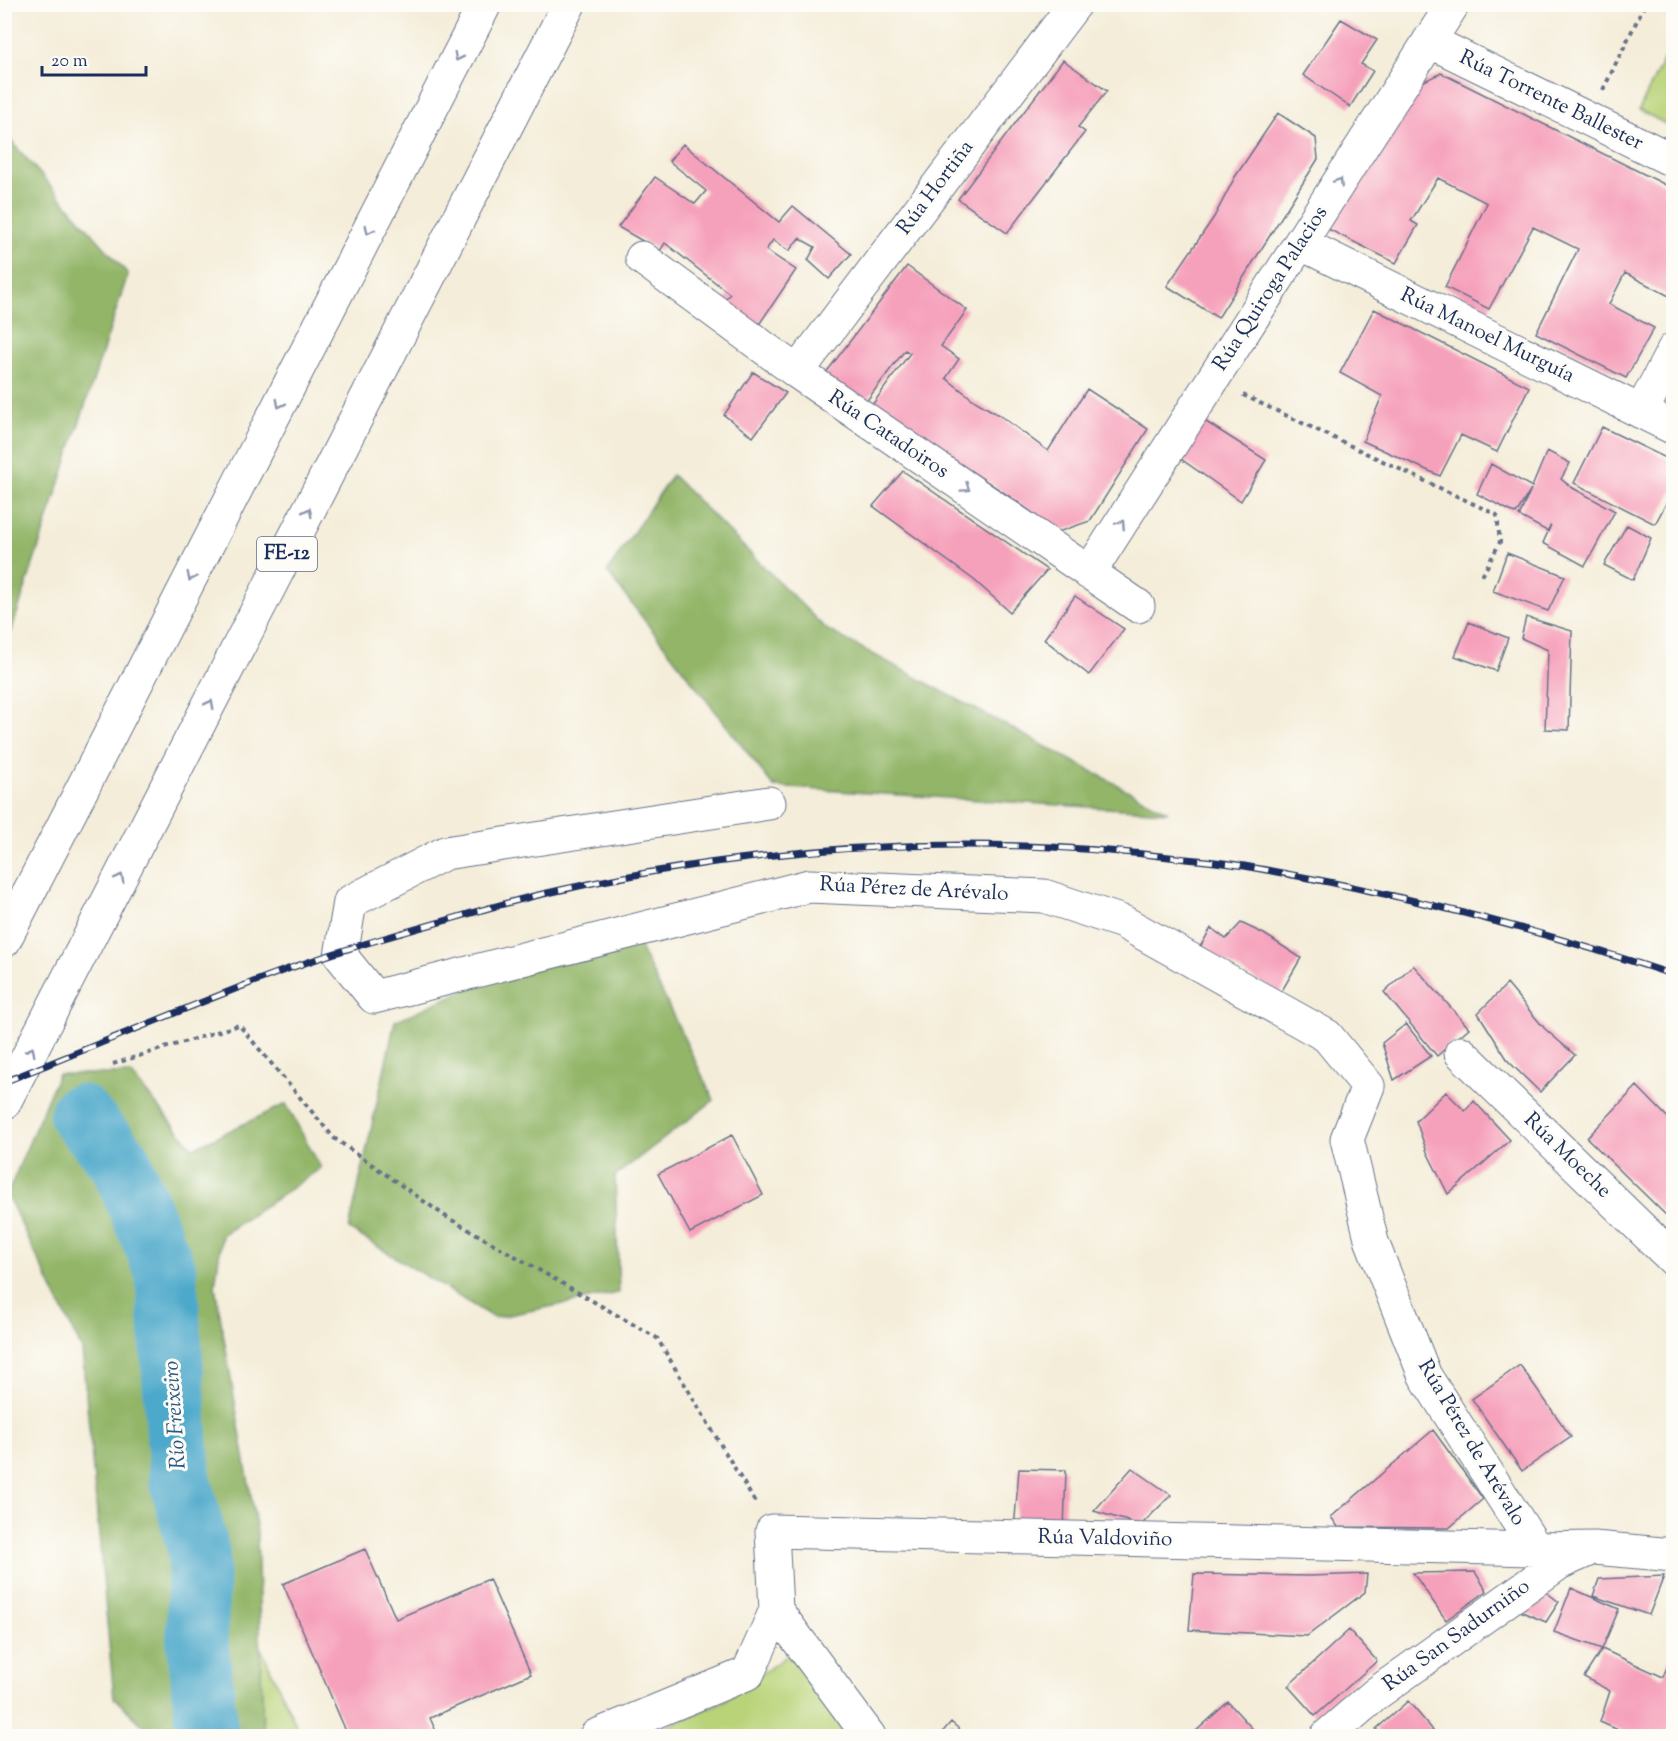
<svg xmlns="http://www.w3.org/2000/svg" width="1678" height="1741" viewBox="0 0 1678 1741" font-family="'Sorts Mill Goudy',serif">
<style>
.green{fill:#b9d378;stroke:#6a816b;stroke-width:1.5}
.forest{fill:#92b568;stroke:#567263;stroke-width:1.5}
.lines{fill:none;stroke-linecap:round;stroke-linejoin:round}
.river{stroke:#4da9cb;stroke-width:62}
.building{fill:#f6a1bb}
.minor-casing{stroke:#677289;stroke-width:35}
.highway-casing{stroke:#677289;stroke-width:35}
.path{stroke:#677289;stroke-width:4;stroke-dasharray:4.5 4.5;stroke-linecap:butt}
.minor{stroke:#fff;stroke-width:33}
.highway{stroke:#fff;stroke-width:33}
.rail-casing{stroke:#1b2f5e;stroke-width:7}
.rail{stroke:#fdfcf7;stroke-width:4.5;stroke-dasharray:14;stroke-linecap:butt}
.oneway{stroke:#8d97ae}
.labels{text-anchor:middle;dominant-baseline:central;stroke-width:6;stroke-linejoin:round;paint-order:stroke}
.shield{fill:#fdfcf7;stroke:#5f6c8c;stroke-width:1.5}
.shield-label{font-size:20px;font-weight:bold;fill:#1b2f5e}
.street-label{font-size:21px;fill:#1b2f5e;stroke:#fdfcf7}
.water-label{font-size:22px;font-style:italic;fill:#2c5a84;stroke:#fdfcf7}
</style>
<rect width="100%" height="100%" fill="#fdfcf7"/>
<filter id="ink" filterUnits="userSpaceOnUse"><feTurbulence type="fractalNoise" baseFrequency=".0167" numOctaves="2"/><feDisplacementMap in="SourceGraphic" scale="12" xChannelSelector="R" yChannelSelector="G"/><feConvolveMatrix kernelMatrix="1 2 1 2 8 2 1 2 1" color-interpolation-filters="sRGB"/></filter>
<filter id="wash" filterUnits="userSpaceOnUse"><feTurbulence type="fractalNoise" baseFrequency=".008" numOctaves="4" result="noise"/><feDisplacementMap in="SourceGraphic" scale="24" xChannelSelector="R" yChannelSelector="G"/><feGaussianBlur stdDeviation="1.35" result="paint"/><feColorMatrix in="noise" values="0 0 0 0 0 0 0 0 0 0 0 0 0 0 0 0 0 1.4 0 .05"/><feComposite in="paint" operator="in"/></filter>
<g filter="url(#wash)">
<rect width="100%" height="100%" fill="#f4edd9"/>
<path class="green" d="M1673 40V128L1639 110Z
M260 1646 301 1736H263Z
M789 1654 850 1736H645L724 1701Z"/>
<path class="forest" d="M5 134 128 274 5 650Z
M672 475 826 629 1168 812 774 787 607 572Z
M626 918 714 1100 615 1176 619 1293 494 1318 349 1229 395 1021Z
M58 1074H131L193 1148 286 1104 321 1168 222 1235 215 1286 257 1531 263 1736H154L114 1698 82 1350 7 1195Z"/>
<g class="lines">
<path class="river" d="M80 1115 120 1161 166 1272 180 1479 199 1553 197 1638 208 1736"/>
</g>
<g id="blocks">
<path class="building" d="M1341 19 1377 40 1361 64 1373 71 1350 107 1303 75Z
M1063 60 1107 91 1078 127 1085 132 1007 233 958 199Z
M1441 73 1674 189V293L1671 297 1625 273 1609 304 1654 328 1626 378 1536 333 1578 249 1533 227 1489 309 1445 287 1487 203 1438 178 1411 221 1418 225 1396 263 1326 228 1420 83Z
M1278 113 1316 138 1318 159 1218 318 1167 286 1214 217 1235 177Z
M683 144 779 222 793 206 851 254 829 279 808 260 815 247 799 238 789 251 773 240 766 250 796 270 758 326 723 301 730 294 665 243 660 251 618 227 655 177 695 204 706 191 669 161Z
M907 266 967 310 941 346 959 359 946 378 975 401 1002 417 1048 451 1087 389 1148 429 1090 521 1058 532 1015 500 872 405 910 353 905 350 862 407 822 378Z
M1374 309 1529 387 1497 452 1461 435 1440 476 1363 441 1382 396 1340 373Z
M753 372 786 393 753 437 724 415Z
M1203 420 1266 460 1241 501 1178 457Z
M1602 427 1674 462V489L1655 524 1574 483Z
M1547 451 1570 463 1561 479 1571 487 1615 511 1585 566 1543 543 1551 525 1547 531 1519 516 1531 489 1516 514 1477 494 1491 464 1532 487Z
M903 471 1047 570 1010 612 974 580 873 506Z
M1627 525 1651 538 1633 580 1604 565Z
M1507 553 1565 576 1548 611 1493 591Z
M1075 596 1124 629 1089 675 1044 639Z
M1526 617 1572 631 1569 730 1545 729 1548 650 1521 638Z
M1469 622 1508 638 1496 671 1455 656Z
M1241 923 1264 934 1301 958 1280 994 1200 947 1211 928 1226 939Z
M1413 965 1469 1028 1437 1056 1384 992Z
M1507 984 1545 1029 1575 1055 1540 1092 1509 1062 1478 1013Z
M1406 1024 1431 1056 1394 1080 1382 1043Z
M1637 1086 1674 1124V1223L1587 1138Z
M1446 1092 1465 1111 1474 1101 1510 1140 1448 1194 1427 1152 1416 1121Z
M732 1135 763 1195 690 1233 658 1174Z
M1520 1365 1571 1437 1522 1471 1472 1399Z
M1433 1430 1483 1499 1449 1528 1338 1527 1331 1517Z
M1132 1468 1171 1495 1141 1525 1094 1511Z
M1019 1469 1066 1470 1064 1530H1014Z
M365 1549 396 1619 489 1579 531 1674 430 1718 438 1736H348L283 1584Z
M1475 1572 1487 1591 1446 1620 1413 1573Z
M1194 1574 1310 1576 1367 1574 1365 1592 1307 1636 1189 1630Z
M1664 1576 1649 1615 1593 1596 1599 1579Z
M1571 1588 1619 1609 1602 1649 1554 1632Z
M1546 1592 1559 1602 1546 1622 1515 1609Z
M1349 1630 1377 1661 1315 1716 1288 1686Z
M1602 1649 1663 1677 1674 1650V1736H1632L1600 1722 1610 1691 1584 1677Z
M1408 1701 1438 1736H1383L1376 1729Z
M1228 1702 1259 1736H1196L1193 1734Z
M951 1722 967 1736H939Z"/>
</g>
</g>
<g filter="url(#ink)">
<use href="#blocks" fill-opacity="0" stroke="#677289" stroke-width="1.5"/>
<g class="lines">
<defs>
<path id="minor" d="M1429 41 1674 161
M1300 243 1674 428
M642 258 797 372 1138 606
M797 372 1075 4
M1641 412 1674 349
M1089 573 1453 4
M769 803 445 853 350 902 341 956 374 997 809 886 1044 896 1123 922 1327 1036 1368 1086 1347 1139 1372 1242 1425 1376 1536 1549
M1461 1053 1674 1260
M596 1736 748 1673 776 1610
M869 1736 776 1610 772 1531 1536 1549 1594 1548 1674 1555
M1327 1736 1377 1693 1559 1563 1586 1551"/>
<path id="highway" d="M4 941 485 4
M4 1103 569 4"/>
</defs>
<use href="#minor" class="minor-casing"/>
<use href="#highway" class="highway-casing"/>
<path class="path" d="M1603 90 1645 4
M1243 395 1497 515 1500 542 1481 578
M113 1064 239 1025 334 1138 445 1216 657 1338 755 1502"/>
<use href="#minor" class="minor"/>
<use href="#highway" class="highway"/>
<defs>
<path id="rail" d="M4 1082C90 1048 175 1012 261 979 323 955 387 937 451 919 478 911 506 903 534 896 745 846 963 832 1178 858 1204 861 1230 863 1255 868 1397 893 1537 929 1674 975"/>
</defs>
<use href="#rail" class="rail-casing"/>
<use href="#rail" class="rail"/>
</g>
<defs><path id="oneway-chevron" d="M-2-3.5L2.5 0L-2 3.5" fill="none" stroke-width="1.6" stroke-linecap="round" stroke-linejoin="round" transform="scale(1.5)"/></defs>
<g class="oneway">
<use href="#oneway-chevron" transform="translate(458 57) rotate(117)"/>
<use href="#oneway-chevron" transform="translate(1339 182) rotate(-57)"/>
<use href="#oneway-chevron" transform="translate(369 230) rotate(117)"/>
<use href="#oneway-chevron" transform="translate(280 404) rotate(117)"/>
<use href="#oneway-chevron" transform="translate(966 488) rotate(34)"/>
<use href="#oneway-chevron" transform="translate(308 512) rotate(-63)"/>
<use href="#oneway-chevron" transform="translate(1121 524) rotate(-57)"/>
<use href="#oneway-chevron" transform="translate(191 577) rotate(117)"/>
<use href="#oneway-chevron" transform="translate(210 704) rotate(-63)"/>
<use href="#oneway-chevron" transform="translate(120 878) rotate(-63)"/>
<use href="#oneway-chevron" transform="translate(31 1051) rotate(-63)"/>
</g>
</g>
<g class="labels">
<rect class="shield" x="257" y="537" width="60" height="34" rx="4.5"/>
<g class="shield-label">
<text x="287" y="554">FE-12</text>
</g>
<g class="street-label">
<text transform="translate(1551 101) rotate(26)">Rúa Torrente Ballester</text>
<text transform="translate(936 188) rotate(-53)">Rúa Hortiña</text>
<text transform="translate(1271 289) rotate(-57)">Rúa Quiroga Palacios</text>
<text transform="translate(1487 336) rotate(26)">Rúa Manoel Murguía</text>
<text transform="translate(888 435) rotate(34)">Rúa Catadoiros</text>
<text transform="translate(914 890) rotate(3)">Rúa Pérez de Arévalo</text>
<text transform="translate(1567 1156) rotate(44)">Rúa Moeche</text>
<text transform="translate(1471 1443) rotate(59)">Rúa Pérez de Arévalo</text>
<text transform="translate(1105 1539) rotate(1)">Rúa Valdoviño</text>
<text transform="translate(1457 1636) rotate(-36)">Rúa San Sadurniño</text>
</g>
<g class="water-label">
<text transform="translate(176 1415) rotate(-94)">Río Freixeiro</text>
</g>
</g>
<rect width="1678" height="1741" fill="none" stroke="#fdfcf7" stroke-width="24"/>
<path d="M42 66v9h104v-9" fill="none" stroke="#1b2f5e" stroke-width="3"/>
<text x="51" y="66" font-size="18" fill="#1b2f5e" stroke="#fdfcf7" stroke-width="4.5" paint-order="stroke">20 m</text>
</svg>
